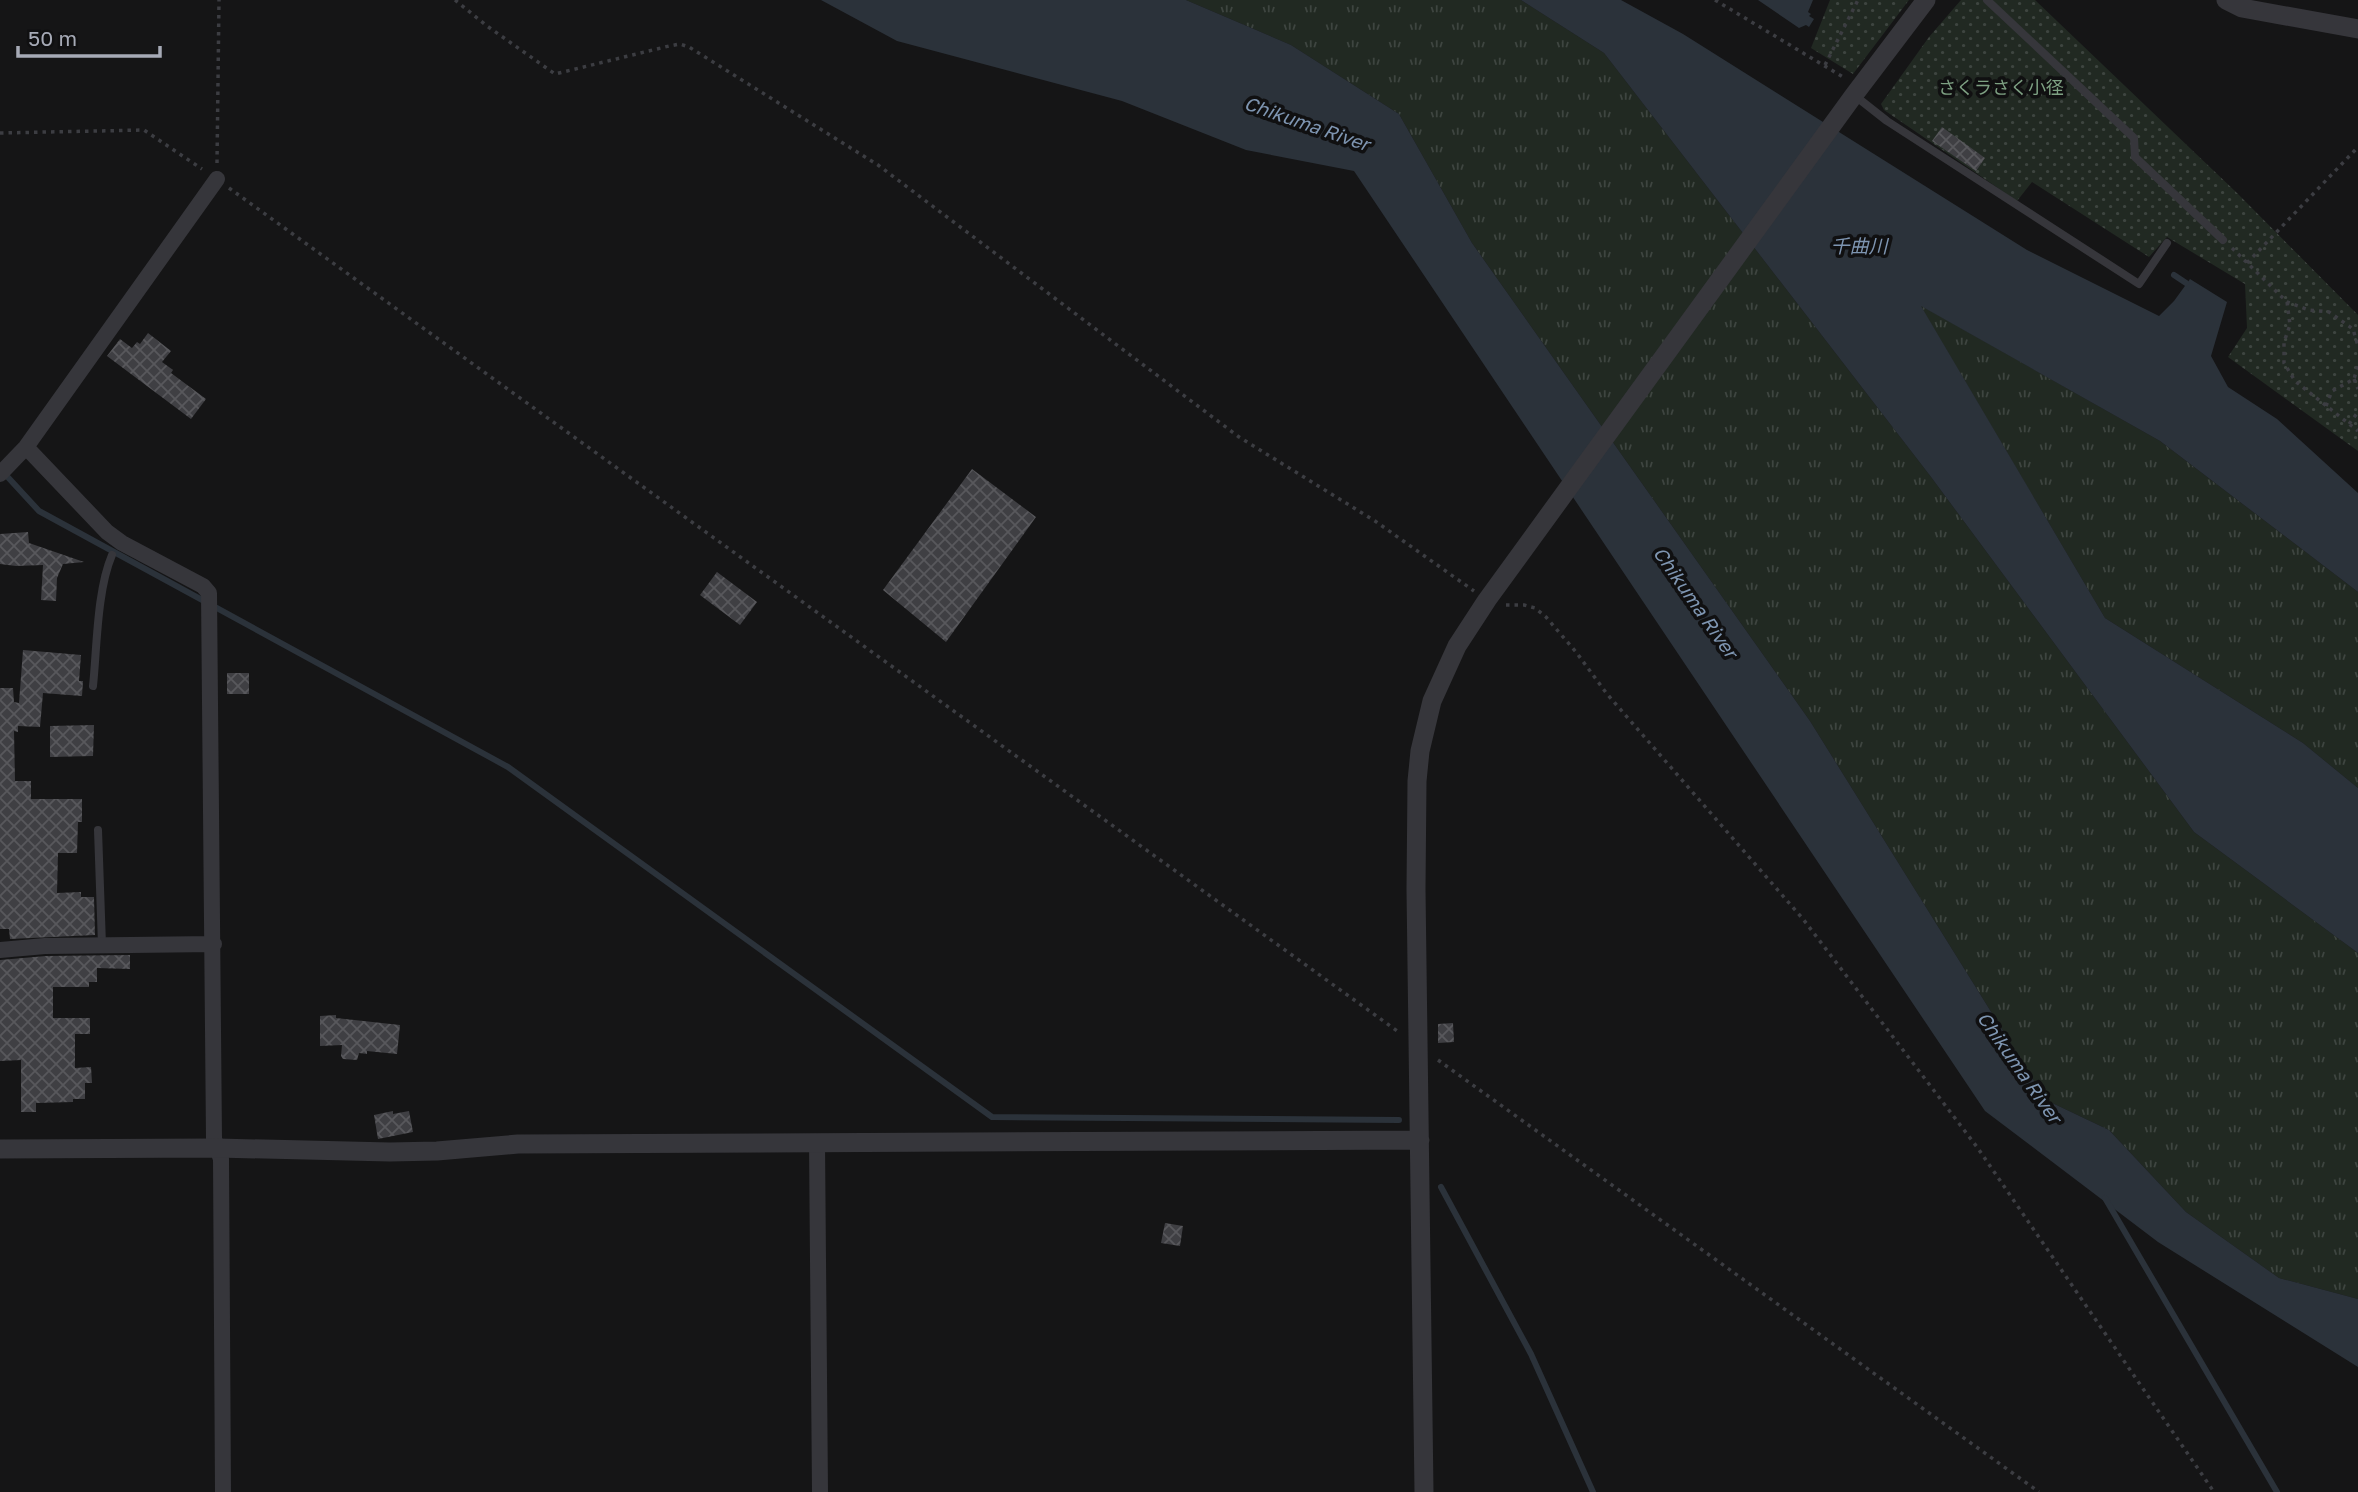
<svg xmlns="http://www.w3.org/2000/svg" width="2358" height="1492" viewBox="0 0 2358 1492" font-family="'Golos Text','Noto Sans JP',sans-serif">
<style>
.grass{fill:url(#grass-tufts)}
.park{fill:url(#park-dots)}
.water{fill:#2b323a}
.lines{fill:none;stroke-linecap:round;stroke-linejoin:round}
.stream{stroke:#2b323a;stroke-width:6}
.building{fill:url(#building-cross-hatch)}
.path{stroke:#3c3d42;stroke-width:3.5;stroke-dasharray:3.5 5;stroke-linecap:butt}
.service{stroke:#36363b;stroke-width:8}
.minor{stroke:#36363b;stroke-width:16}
.tertiary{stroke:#36363b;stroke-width:19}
.labels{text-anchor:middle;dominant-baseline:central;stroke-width:7;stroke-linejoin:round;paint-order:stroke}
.park-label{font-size:18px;fill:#7ea183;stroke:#101011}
.water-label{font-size:19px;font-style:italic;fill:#7e95b1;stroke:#101011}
</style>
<defs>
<pattern id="grass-tufts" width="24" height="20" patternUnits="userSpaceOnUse" patternTransform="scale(1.75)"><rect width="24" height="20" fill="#212922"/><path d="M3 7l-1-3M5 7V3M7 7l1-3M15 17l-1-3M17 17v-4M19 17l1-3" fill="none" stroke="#3e4540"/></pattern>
<pattern id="park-dots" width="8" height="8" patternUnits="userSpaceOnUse" patternTransform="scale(1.75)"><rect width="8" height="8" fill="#212922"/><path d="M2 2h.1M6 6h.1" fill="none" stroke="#3e4540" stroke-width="1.8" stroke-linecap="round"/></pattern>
<pattern id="building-cross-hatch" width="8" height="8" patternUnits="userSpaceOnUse" patternTransform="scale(1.75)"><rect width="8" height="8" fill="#3f3f43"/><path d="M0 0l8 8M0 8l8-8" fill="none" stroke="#58585c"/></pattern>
</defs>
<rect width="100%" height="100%" fill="#151516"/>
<path class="grass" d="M1186 0H1521L1604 53 1931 477 2194 832 2358 953V1299L2279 1278 2186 1212 2109 1130 2046 1100 1810 721 1472 243 1399 114 1291 45Z
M1920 305 2160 441 2358 592V788L2303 743 2105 618Z"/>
<path class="park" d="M1830 0H1909L1853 74 1811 48Z
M1961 0H2035L2237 193 2358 315V451L2228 357 2247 328 2245 284 2167 237 2149 257 2032 182 2017 201 1884 110 1881 104 1929 37Z"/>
<path class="water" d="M821 0H1186L1291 45 1399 114 1472 243 1810 721 2046 1100 2109 1130 2186 1212 2279 1278 2358 1299V1367L2158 1242 1985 1111 1354 171 1246 150 1122 101 897 41Z
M1521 0H1621L1683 34 2027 250 2159 316 2174 301 2190 279 2227 302 2211 356 2228 387 2277 419 2358 493V592L2160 441 1921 306 2105 618 2303 743 2358 788V953L2194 832 1931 477 1604 53Z
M1758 0H1813L1808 12 1811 14 1809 16 1814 19 1809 27 1806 25 1799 28Z"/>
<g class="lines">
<path class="stream" d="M2174 275 2186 283
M4 473 39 511 508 767 992 1117 1399 1120
M1441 1187 1531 1354 1593 1492
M2105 1198 2277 1492"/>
</g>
<path class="building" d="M1942 127 1985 158 1976 171 1932 141Z
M148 333 171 351 162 362 173 370 171 373 206 399 191 419 107 356 120 339 132 348 137 342 140 344Z
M972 469 1036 517 946 642 883 590Z
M28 532 29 543 84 562 63 564 57 578 56 601 41 600 43 565 16 566 0 564V534Z
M717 572 757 602 740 625 700 595Z
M23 650 81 655 79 681H83L82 696 43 693 40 727 18 726V732L14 731 15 781H31V799H82V822H78L77 853H58L57 893 81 892V897H94L95 935 10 939 9 929H0V688H13L14 702 19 703Z
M227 673H249V694H227Z
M94 725 93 756 50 757V726Z
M130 955V969L97 968V982H89V987H53V1018H90V1034H75V1068L91 1067 92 1083H85V1099H73V1102L36 1103V1112H21V1060L0 1061V960L46 956Z
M336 1015V1018L400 1025 397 1054 367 1051V1054L359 1053 357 1060 343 1059 341 1056 342 1045 320 1046V1016Z
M1453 1023 1454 1042 1438 1043V1024Z
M393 1111V1114L409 1111 413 1132 378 1139 374 1115Z
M1165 1223 1183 1226 1180 1246 1161 1243Z"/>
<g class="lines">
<path class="path" d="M455 0 487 26 555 74 669 46 680 44 689 47 878 165 1239 437 1375 521 1474 591
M1715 0 1843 77
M1825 65 1858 0
M0 133 144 130 202 169
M217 163 219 0
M229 188 1400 1033
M2232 248 2287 302 2309 310 2329 312 2353 329 2358 346
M2247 263 2358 147
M2287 302 2290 325 2284 342V363L2295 381 2358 431
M2354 379 2358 389
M2326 406 2332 391 2354 379 2358 365
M2349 424 2358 412
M1506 605H1524L1535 608 1546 617 1576 652 1607 694 1803 919 1977 1147 2214 1492
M1438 1060 2039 1492"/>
<path class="service" d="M1987 0 2134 138 2135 157 2223 240
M1854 95 1887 121 2139 284 2167 243
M93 686C97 647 97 590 112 555
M98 830 102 945"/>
<path class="minor" d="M26 447 107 532 122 543 203 586 209 593 214 1139 221 1159 223 1492
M0 474 26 447 217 179
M0 950 45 946 214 944
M817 1143 820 1492"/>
<path class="tertiary" d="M2226 0 2242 8 2358 29
M0 1149 217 1148 390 1152 437 1151 518 1144 1420 1140
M1424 1492 1416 889 1417 781 1420 751 1432 701 1457 646 1487 600 1854 95 1926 0"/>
</g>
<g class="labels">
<g class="park-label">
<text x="2001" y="87">さくラさく小径</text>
</g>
<g class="water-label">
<text transform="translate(1307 123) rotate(19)">Chikuma River</text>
<text x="1859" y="245">千曲川</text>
<text transform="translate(1696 602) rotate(55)">Chikuma River</text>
<text transform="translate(2020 1067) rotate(55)">Chikuma River</text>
</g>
</g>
<path d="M18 46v10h142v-10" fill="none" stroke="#a6aab6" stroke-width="3.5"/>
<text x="28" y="46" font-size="21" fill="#a6aab6" stroke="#101011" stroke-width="5" paint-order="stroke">50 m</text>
</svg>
